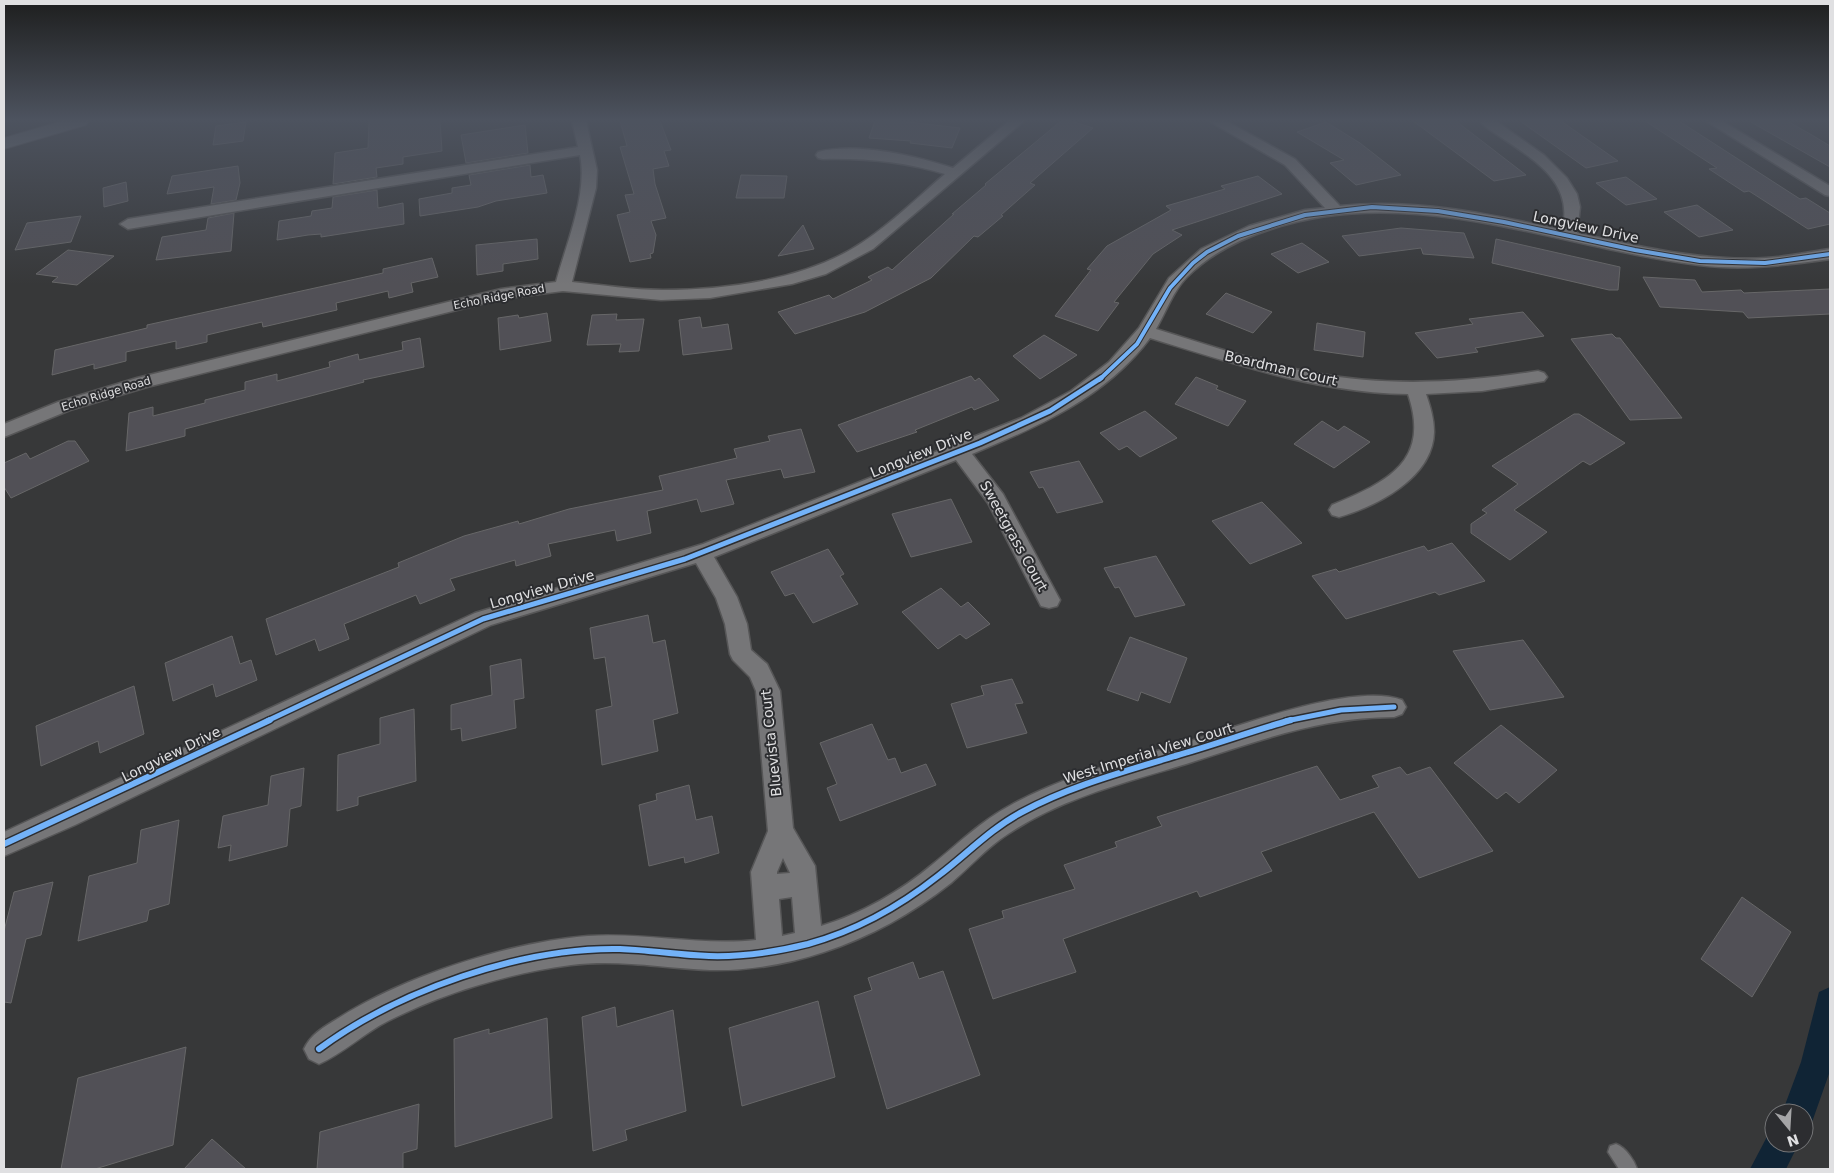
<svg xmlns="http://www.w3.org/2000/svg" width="1834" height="1173" viewBox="0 0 1834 1173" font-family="'DejaVu Sans',sans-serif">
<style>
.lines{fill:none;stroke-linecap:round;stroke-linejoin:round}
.canal{fill:#102435;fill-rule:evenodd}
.building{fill:#515056;stroke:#676768}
.lane-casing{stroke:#565657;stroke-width:3}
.street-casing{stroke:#565657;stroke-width:3}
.primary-casing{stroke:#565657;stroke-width:2}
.lane{fill:#767678;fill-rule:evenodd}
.street{fill:#767678;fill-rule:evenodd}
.primary{fill:#70757a;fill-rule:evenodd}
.cycleway-far2-casing{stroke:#2c2d30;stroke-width:6}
.cycleway-far1-casing{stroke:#2c2d30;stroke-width:8}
.cycleway-casing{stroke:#2c2d30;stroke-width:9}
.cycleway-far2{stroke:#73b2f8;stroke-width:4}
.cycleway-far1{stroke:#73b2f8;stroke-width:5}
.cycleway{stroke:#73b2f8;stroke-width:6}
.labels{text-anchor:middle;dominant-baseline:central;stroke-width:4;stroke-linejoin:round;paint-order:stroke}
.far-street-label{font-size:11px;fill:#e0e0e2;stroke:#2c2d30}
.street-label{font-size:14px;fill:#e0e0e2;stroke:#2c2d30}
</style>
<rect width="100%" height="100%" fill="#373839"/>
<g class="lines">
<path class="canal" d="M1830 987V1071L1811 1125 1804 1128V1113H1782L1801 1062 1819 992Z
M1774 1129V1143H1799L1786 1169H1750L1770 1131Z"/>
</g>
<path class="building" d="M369 121H440L442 151 403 157V164L376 168 377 177 333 184 335 153 368 148Z
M620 121H660L671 150 664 151 669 166 653 169 655 184 666 218 651 221 656 235 653 253 650 254 651 258 630 262 617 215 630 212 625 195 634 194 620 147 627 146Z
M875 121H900L960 128 952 148 910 143 911 141 869 138Z
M1061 121H1071L1093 128 1030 183 1035 185 1001 215 1003 216 978 237 974 236 931 278 865 312 795 334 778 312 829 295 833 299 872 280 868 277 888 267 892 270 954 214H952L986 185 985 184Z
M1413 121H1456L1526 175 1494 181Z
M1520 121H1561L1618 161 1586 168Z
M1645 121H1679L1800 199 1806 198 1830 213V224L1808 229 1749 191 1744 192 1709 169 1717 168Z
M1749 121H1787L1812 135 1830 146V167Z
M246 122 243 141 213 145 216 126Z
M1326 122 1360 143 1401 175 1356 185 1330 163 1344 160 1297 132Z
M525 125 528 153 466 163 461 135Z
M530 165 531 177 543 175 547 193 496 201 478 207 420 216 419 199 452 193V188L471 185 469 175Z
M238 166 240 183 236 200 211 204 214 187 167 194 172 176Z
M741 175 787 176 784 198H736Z
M1258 176 1282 194 1172 230 1182 235 1153 254 1114 302 1119 303 1098 331 1055 316 1091 270 1087 269 1107 246 1171 210 1166 206 1225 189 1221 186Z
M1626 177 1657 199 1626 205 1596 183Z
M126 182 128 201 104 207 103 188Z
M377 190 378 208 403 203 404 224 321 237V234L308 235 277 240 279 221 311 216 312 211 332 208 333 197Z
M1697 205 1733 230 1699 237 1664 212Z
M234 213 231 251 156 260 162 237 206 230 208 218Z
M81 216 71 242 15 250 27 223Z
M803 225 814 249 778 256Z
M1401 228 1464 233 1474 258 1423 254 1421 248 1359 256 1342 236Z
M537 239 538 259 503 264V271L477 275 476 245Z
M1496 239 1620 267 1618 290H1609L1492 263Z
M1302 243 1329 262 1298 273 1271 254Z
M68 250 114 256 77 285 52 282 58 277 36 274Z
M432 258 438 277 411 283 413 292 389 298 388 291 336 303 337 310 263 327 262 322 207 335V342L176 349V341L126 352V361L94 369V364L52 375 55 350 147 328V325L383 273V269Z
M1643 277 1695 280 1702 292 1741 290 1744 293 1830 289V314L1748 318 1743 312 1660 307Z
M1226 293 1272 312 1253 333 1206 314Z
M1523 312 1544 336 1475 348 1478 352 1437 358 1415 333 1473 324 1469 319Z
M547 313 551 341 500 350 498 318 518 315 519 318Z
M617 314 616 320 644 319 639 351 619 352 621 344 587 345 592 315Z
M700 317 702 328 728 324 732 349 683 355 679 320Z
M1317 323 1365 332 1363 357 1314 350Z
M1612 334 1616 338H1620L1682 418 1630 420 1571 339Z
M1044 335 1077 355 1040 379 1013 356Z
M420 338 424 367 363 380 364 382 185 429V436L126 451 129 413 153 407V416L205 403V400L245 390V382L277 374V381L330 367 329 362 358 354 359 360 403 350 402 342Z
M971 376 975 381 979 378 999 400 974 410 972 407 915 430 917 432 857 452 838 425Z
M1196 377 1218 386 1216 389 1246 401 1228 426 1175 404Z
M1145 411 1177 438 1140 457 1127 446 1119 450 1100 433Z
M1574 414H1579L1625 443 1590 465 1583 461 1514 510 1547 532 1510 560 1471 533V524L1487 513 1482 510 1518 484 1492 466Z
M1322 421 1338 431 1344 426 1370 442 1334 468 1294 444Z
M801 429 815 472 784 478 781 469 726 480 734 504 701 512 697 499 647 511 651 533 617 541 615 530 548 544 551 556 516 566 515 560 450 579 455 590 420 604 416 595 344 624 349 639 319 651 315 639 276 655 266 619 399 567 398 563 464 536 518 521 519 524 569 509 663 490 659 476 737 458 734 449 770 441 768 436Z
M68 441H75L89 461 11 498 4 487V463L26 453 30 459Z
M1079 461 1103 502 1057 513 1043 487 1039 488 1030 472Z
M951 499 972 542 911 557 892 514Z
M1262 502 1302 543 1250 564 1212 521Z
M1452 543 1485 581 1439 595 1435 592 1346 619 1312 576 1336 569 1339 572 1424 546 1428 551Z
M828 549 844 574 840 576 858 604 813 623 794 593 785 596 771 572Z
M1156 556 1185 605 1135 617 1119 587 1115 588 1104 568Z
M941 588 961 607 968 602 990 624 966 639 960 634 938 649 902 612Z
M648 615 653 643 665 640 678 713 653 720 658 751 602 765 596 710 612 706 605 657 594 659 590 628Z
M232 636 240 664 251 660 257 680 216 697 213 684 173 701 165 663Z
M1130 637 1187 658 1170 703 1141 692 1138 701 1107 690Z
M1523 640 1564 697 1490 710 1453 651Z
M521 659 524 698 514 700 516 728 462 741 461 728 451 730V705L492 695 490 666Z
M1012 679 1023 703 1015 704 1027 733 967 748 951 704 984 695 981 686Z
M134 686 144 734 100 753 98 741 41 766 36 726Z
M414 709 416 781 358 797V805L337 811 338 755 380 744V718Z
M872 724 888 760 895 758 901 773 926 764 936 785 840 821 827 788 837 784 820 743Z
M1501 725 1557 770 1519 803 1506 792 1497 799 1454 763Z
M1317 766 1340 800 1379 787 1372 776 1400 767 1407 775 1430 767 1493 851 1419 878 1374 812 1261 852 1272 871 1200 897 1197 891 1063 939 1076 972 993 999 969 929 1004 918 1002 911 1075 889 1064 865 1117 847 1115 842 1162 826 1157 817Z
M304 768 301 806 290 809 287 846 229 861 231 845 218 848 223 816 268 805 271 776Z
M689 785 696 820 712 816 719 853 685 863 684 857 649 866 639 805 657 800 656 794Z
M179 820 169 904 149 910 147 921 78 941 89 876 137 863 141 830Z
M53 882 41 935 26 939 11 1003 4 1002V931L14 892Z
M1742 897 1791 932 1752 997 1701 959Z
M913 962 919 979 943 971 980 1075 887 1109 854 996 872 990 868 978Z
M818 1001 835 1077 742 1106 729 1028Z
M615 1007 617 1027 673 1010 686 1111 625 1130 627 1140 593 1151 582 1017Z
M547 1018 552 1118 455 1147 454 1039 489 1029V1034Z
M186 1047 173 1145 95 1169H61L78 1078Z
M419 1104 417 1149 403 1153V1169H317L320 1132Z
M212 1139 246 1169H184Z"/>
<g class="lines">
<defs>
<path id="lane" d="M1616 1144C1626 1148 1634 1160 1637 1169H1619L1608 1152 1610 1146Z"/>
<path id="street" d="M572 121H586L597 170 596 188 572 282C602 285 633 290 663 290 727 290 809 279 863 242 892 223 918 197 945 174 905 162 865 158 823 159L818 158 816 155 818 152C857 142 915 156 953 168L1009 121H1024L873 249 826 274 792 284 710 298 661 300 563 291 501 299 147 387 70 410 4 437V424L58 402 137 378 501 289 556 282C566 244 588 194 580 155L128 229 120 224 128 219 578 147Z
M1209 121H1226L1295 159 1340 206C1415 198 1489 214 1562 230 1574 185 1538 162 1505 140 1497 134 1486 129 1480 121H1496L1544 155 1567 178 1577 194 1580 207 1577 233C1638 246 1703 262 1766 258 1787 257 1809 252 1830 249V259C1786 265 1743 271 1699 265 1558 248 1413 182 1271 229 1240 239 1211 253 1187 277 1173 291 1166 312 1156 329 1208 345 1260 363 1314 373 1388 387 1463 383 1538 371L1544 373 1547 377 1544 381 1482 391 1426 394C1430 406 1434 418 1434 432 1433 478 1377 506 1339 517L1332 515 1329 510 1332 505C1387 482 1431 462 1408 394 1318 393 1235 364 1150 338 1106 397 1038 427 972 454L1003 494 1060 600 1057 606 1049 608 1041 606 988 503 956 460 714 557 737 597 747 624 751 650 767 664 780 691 793 828 815 866 821 926C861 914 901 891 933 864 959 843 981 821 1011 805 1065 775 1127 760 1185 743 1237 727 1352 682 1402 700L1406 707 1402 714 1394 717C1320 717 1255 742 1186 764 1124 783 1062 798 1008 834 987 847 970 867 951 883 913 913 870 937 824 952 788 964 748 971 710 970 663 968 618 959 571 965 509 973 443 993 388 1021 364 1033 344 1053 319 1064L309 1059 304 1049C311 1034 324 1027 337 1019 404 976 510 942 588 936 644 932 700 946 756 940L751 872 768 831 756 691 750 677 733 660 730 654 725 624 716 598 696 563 491 625 75 825 4 856V832L475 613 703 544 1021 418 1071 391 1109 362 1139 328 1169 278 1201 249 1249 226 1305 210 1325 208 1285 165ZM783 858 790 873 777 874V872ZM792 897 795 933 782 936 779 899Z
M1706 121H1722L1830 186V196L1825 195Z"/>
<path id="primary" d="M62 121H89L86 125 4 149V138Z"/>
</defs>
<use href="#lane" class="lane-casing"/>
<use href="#street" class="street-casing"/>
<use href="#primary" class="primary-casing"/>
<use href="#lane" class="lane"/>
<use href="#street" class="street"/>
<use href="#primary" class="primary"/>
<defs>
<path id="cycleway-far2" d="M1099 380 1137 344 1170 288 1193 263 1207 252 1238 236 1305 215 1372 207 1438 211 1504 222 1635 250 1700 261 1765 263 1830 254"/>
<path id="cycleway-far1" d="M267 721 483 619 685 559 980 443 1050 411 1101 378
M1286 721 1341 710 1394 707"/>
<path id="cycleway" d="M4 844 270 720
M319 1049C398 991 521 947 620 949 650 950 679 955 709 956 742 957 776 952 808 944 855 931 900 906 938 876 967 854 990 829 1022 812 1070 786 1123 772 1175 756 1214 745 1252 731 1291 720"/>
</defs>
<use href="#cycleway-far2" class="cycleway-far2-casing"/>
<use href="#cycleway-far1" class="cycleway-far1-casing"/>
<use href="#cycleway" class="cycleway-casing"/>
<use href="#cycleway-far2" class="cycleway-far2"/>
<use href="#cycleway-far1" class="cycleway-far1"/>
<use href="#cycleway" class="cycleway"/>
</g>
<linearGradient id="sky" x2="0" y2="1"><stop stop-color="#1e1f1f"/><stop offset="0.42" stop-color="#4d535f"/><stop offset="1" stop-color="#4d535f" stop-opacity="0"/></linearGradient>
<rect width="1834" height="285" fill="url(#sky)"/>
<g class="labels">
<g class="far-street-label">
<text transform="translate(499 297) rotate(-11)">Echo Ridge Road</text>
<text transform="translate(106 394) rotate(-17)">Echo Ridge Road</text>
</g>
<g class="street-label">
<text transform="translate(1586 227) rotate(12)">Longview Drive</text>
<text transform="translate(1281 368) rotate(13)">Boardman Court</text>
<text transform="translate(921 453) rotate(-22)">Longview Drive</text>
<text transform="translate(1014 536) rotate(61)">Sweetgrass Court</text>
<text transform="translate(542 589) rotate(-16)">Longview Drive</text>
<text transform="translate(771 743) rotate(-96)">Bluevista Court</text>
<text transform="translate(1148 753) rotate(-17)">West Imperial View Court</text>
<text transform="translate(171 754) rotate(-26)">Longview Drive</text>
</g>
</g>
<rect width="1834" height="1173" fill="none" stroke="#e0e0e2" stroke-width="10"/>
<g transform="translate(1789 1128) rotate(162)"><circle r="24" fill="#2c2d30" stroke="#747577"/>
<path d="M0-4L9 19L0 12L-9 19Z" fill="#a5a5a7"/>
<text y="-8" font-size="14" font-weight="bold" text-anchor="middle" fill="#e0e0e2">N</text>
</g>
</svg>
